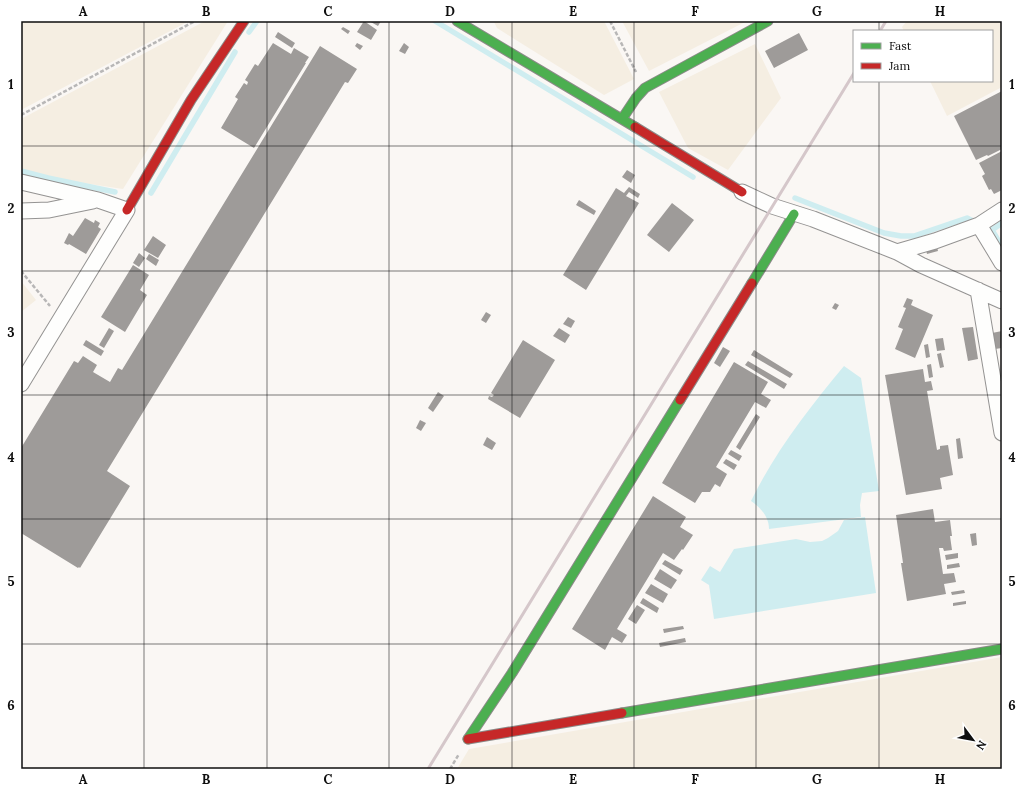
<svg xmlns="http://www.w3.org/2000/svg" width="1023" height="790" viewBox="0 0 1023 790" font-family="Lora,serif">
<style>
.farmland{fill:#f5eee2}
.water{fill:#cfedf0}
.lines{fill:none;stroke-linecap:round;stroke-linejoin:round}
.stream{stroke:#cfedf0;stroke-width:5.5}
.building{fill:#9e9b99}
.street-casing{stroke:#949392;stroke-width:17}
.fast-casing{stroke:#8b8a88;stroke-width:11}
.jam-casing{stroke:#8b8a88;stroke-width:11}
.path{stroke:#b8b7b7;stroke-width:2.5;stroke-dasharray:4 2;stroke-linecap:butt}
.street{stroke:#fefefd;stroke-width:15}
.fast{stroke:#4caf50;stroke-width:9}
.jam{stroke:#c62828;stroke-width:9}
.rail{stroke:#d5c7ca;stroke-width:3}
.grid{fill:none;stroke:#0e0e0e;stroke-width:1;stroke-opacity:0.55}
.neatline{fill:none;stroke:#0e0e0e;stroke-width:1.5}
.grid-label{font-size:13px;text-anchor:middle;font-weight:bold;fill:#0e0e0e}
</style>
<rect width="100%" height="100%" fill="#faf7f4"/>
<path class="farmland" d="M21 21H189L21 110Z
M205 21H228L123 189 43 177 21 170V119Z
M495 21H604L634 79 604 95 497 28 494 22Z
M622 21H747L649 71Z
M907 21H1002V87L947 116 930 81H992V31H904L902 27Z
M755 44 781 98 728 170 688 148 659 92Z
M21 281 36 300 21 312Z
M1002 657V769H457L469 749Z"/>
<path class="water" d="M844 366 861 378 879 491 862 493 860 505 861 517 769 529C769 517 761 508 751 501 775 452 809 408 844 366Z
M865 517 876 593 714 619 709 585 701 580 710 566 720 572 734 549 796 539 810 542 822 541 828 538 838 531 844 520Z"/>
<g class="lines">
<path class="stream" d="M435 21 693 177
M249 32 257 21
M21 171 48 178 115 192
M151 193 235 52
M795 198 884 233 901 236H914L967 218 977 223
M984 226 992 230 1002 247
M992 230 1002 223"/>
</g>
<path class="building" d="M364 21 377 30 371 40 357 32Z
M369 21H381L378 26Z
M343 27 350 31 348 34 341 29Z
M278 32 295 43 292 48 275 37Z
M799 33 808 50 774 68 765 51Z
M273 43 291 54 294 48 309 57 305 63H306L254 148 221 128 238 99 235 97 244 83 247 85 248 82 245 80 255 64 258 66Z
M357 43 363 46 360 50 355 46Z
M404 43 409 47 405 54 399 51Z
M320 46 357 69 348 83 345 82 107 471 130 486 80 568 79 567 78 568 21 533V448L74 361 78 363 83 356 97 365 93 372 110 382 118 368 122 370Z
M1002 91V149L988 156 987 155 976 160 954 116Z
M1002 151V190L994 194 991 189 989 190 982 176 985 174 979 163Z
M627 170 635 175 631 183 622 177Z
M629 187 640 194 638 198 629 192 626 196 639 203 586 290 563 275 616 188 624 193Z
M579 200 596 211 594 215 576 205Z
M672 203 694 220 669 252 647 235Z
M85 218 94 223 95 220 100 223 98 227 101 229 86 254 69 244 68 245 64 243 69 233 73 236Z
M153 236 166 245 158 258 144 250Z
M937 247 938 251 927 254 926 250Z
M139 253 145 258 139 267 133 263Z
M149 254 159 260 156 266 146 259Z
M133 265 149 275 140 290 147 295 125 332 101 317Z
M907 298 913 300 911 305 933 315 915 358 895 349 903 329 898 327 906 308 903 307Z
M835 303 839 305 836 310 832 308Z
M486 312 491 315 486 323 481 320Z
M568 317 575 321 571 328 563 324Z
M973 327 978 359 968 361 962 328Z
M109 328 114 331 104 348 99 345Z
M559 328 570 335 565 343 553 336Z
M1002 331V348L995 349 992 333Z
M943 338 945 350 937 351 935 339Z
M86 340 104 351 101 356 83 345Z
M523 340 555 360 520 418 488 399 489 396 492 397 494 395 491 393Z
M928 344 930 357 926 358 924 345Z
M723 347 730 351 720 367 714 363Z
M754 350 793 374 790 378 751 355Z
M941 353 944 367 940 368 937 354Z
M748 361 787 384 784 389 745 365Z
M734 362 768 382 761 394 771 400 766 408 755 402 716 467 727 474 720 487 715 484 710 492H702L695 503 662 483Z
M931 364 933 377 929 378 927 365Z
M923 369 925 382 931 381 933 390 927 391 937 450 940 449V446L948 445 953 475 940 478 942 489 906 495 885 375Z
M438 392 444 396 433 412 428 408Z
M756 414 760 417 740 450 736 447Z
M420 420 426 423 421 431 416 428Z
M487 437 496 443 492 450 483 445Z
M960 438 963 458 958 459 956 439Z
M731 450 742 456 739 461 728 454Z
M726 459 737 465 734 470 723 463Z
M653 496 686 517 680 527 693 535 683 550 682 549 674 560 663 553 617 629 627 635 622 643 612 637 605 650 572 629Z
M933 509 935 522 950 520 952 536H950L952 550 944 551 943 548H939L943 574 954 573 956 582 944 584 946 594 907 601 901 563H903L896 515Z
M976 533 977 545 972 546 970 534Z
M958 553V558L946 560 945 555Z
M665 560 683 570 680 575 662 564Z
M959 563 960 567 947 569V565Z
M660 569 677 580 671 589 654 579Z
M651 584 668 594 663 603 645 593Z
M964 590 965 593 952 595 951 592Z
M643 598 659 608 657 613 640 603Z
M966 601V604L953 606V603Z
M637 605 645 610 636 624 628 619Z
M683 626 684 629 664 633 663 629Z
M685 638 686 642 660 647 659 643Z"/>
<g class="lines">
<defs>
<path id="street" d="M21 182 98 200 127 210 21 384
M742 192 772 206 813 219 897 252 921 265 1002 301
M21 211 49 210 93 201
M979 225 1002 263
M897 252 935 241 979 225 1002 210
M978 290 1002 433"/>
<path id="fast" d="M457 21 635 127
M622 119 636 98 645 88 768 21
M752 283 794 214
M622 713 1002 649
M468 739 512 673 680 400"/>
<path id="jam" d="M635 127 742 192
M127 210 191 100 244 21
M680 400 752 283
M468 739 622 713"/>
</defs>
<use href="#street" class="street-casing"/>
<use href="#fast" class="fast-casing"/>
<use href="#jam" class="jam-casing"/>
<path class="path" d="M610 21 636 72
M21 115 195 21
M21 271 50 306
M450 769 459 754"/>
<use href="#street" class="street"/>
<use href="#fast" class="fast"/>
<use href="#jam" class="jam"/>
<path class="rail" d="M880 31 886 21
M428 769 854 73"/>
</g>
<path class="grid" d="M144 21V769M267 21V769M389 21V769M512 21V769M634 21V769M756 21V769M879 21V31M879 81V769M21 146H1002M21 271H1002M21 395H1002M21 519H1002M21 644H1002"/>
<rect width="1023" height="790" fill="none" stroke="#ffffff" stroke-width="44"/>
<rect x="853" y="30" width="140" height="52" fill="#ffffff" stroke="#9f9f9f"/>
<rect x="861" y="43" width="20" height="6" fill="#4caf50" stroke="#9f9f9f"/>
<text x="889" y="50" font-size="12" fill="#0e0e0e">Fast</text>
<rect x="861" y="63" width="20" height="6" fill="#c62828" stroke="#9f9f9f"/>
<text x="889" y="70" font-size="12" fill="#0e0e0e">Jam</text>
<g transform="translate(973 740) rotate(122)" stroke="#ffffff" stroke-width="3" paint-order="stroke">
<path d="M0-3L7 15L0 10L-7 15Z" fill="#0e0e0e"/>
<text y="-6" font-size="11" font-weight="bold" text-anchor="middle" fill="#0e0e0e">N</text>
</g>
<rect x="22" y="22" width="979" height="746" class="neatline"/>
<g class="grid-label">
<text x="83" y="16">A</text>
<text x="206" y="16">B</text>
<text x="328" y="16">C</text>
<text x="450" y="16">D</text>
<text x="573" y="16">E</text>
<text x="695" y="16">F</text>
<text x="817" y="16">G</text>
<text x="940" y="16">H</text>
<text x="11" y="89">1</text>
<text x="1012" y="89">1</text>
<text x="11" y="213">2</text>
<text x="1012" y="213">2</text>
<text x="11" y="337">3</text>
<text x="1012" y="337">3</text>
<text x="11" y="462">4</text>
<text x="1012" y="462">4</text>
<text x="11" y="586">5</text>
<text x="1012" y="586">5</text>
<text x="11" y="710">6</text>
<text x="1012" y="710">6</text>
<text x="83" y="784">A</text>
<text x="206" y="784">B</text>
<text x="328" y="784">C</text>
<text x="450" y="784">D</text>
<text x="573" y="784">E</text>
<text x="695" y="784">F</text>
<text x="817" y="784">G</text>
<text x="940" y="784">H</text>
</g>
</svg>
